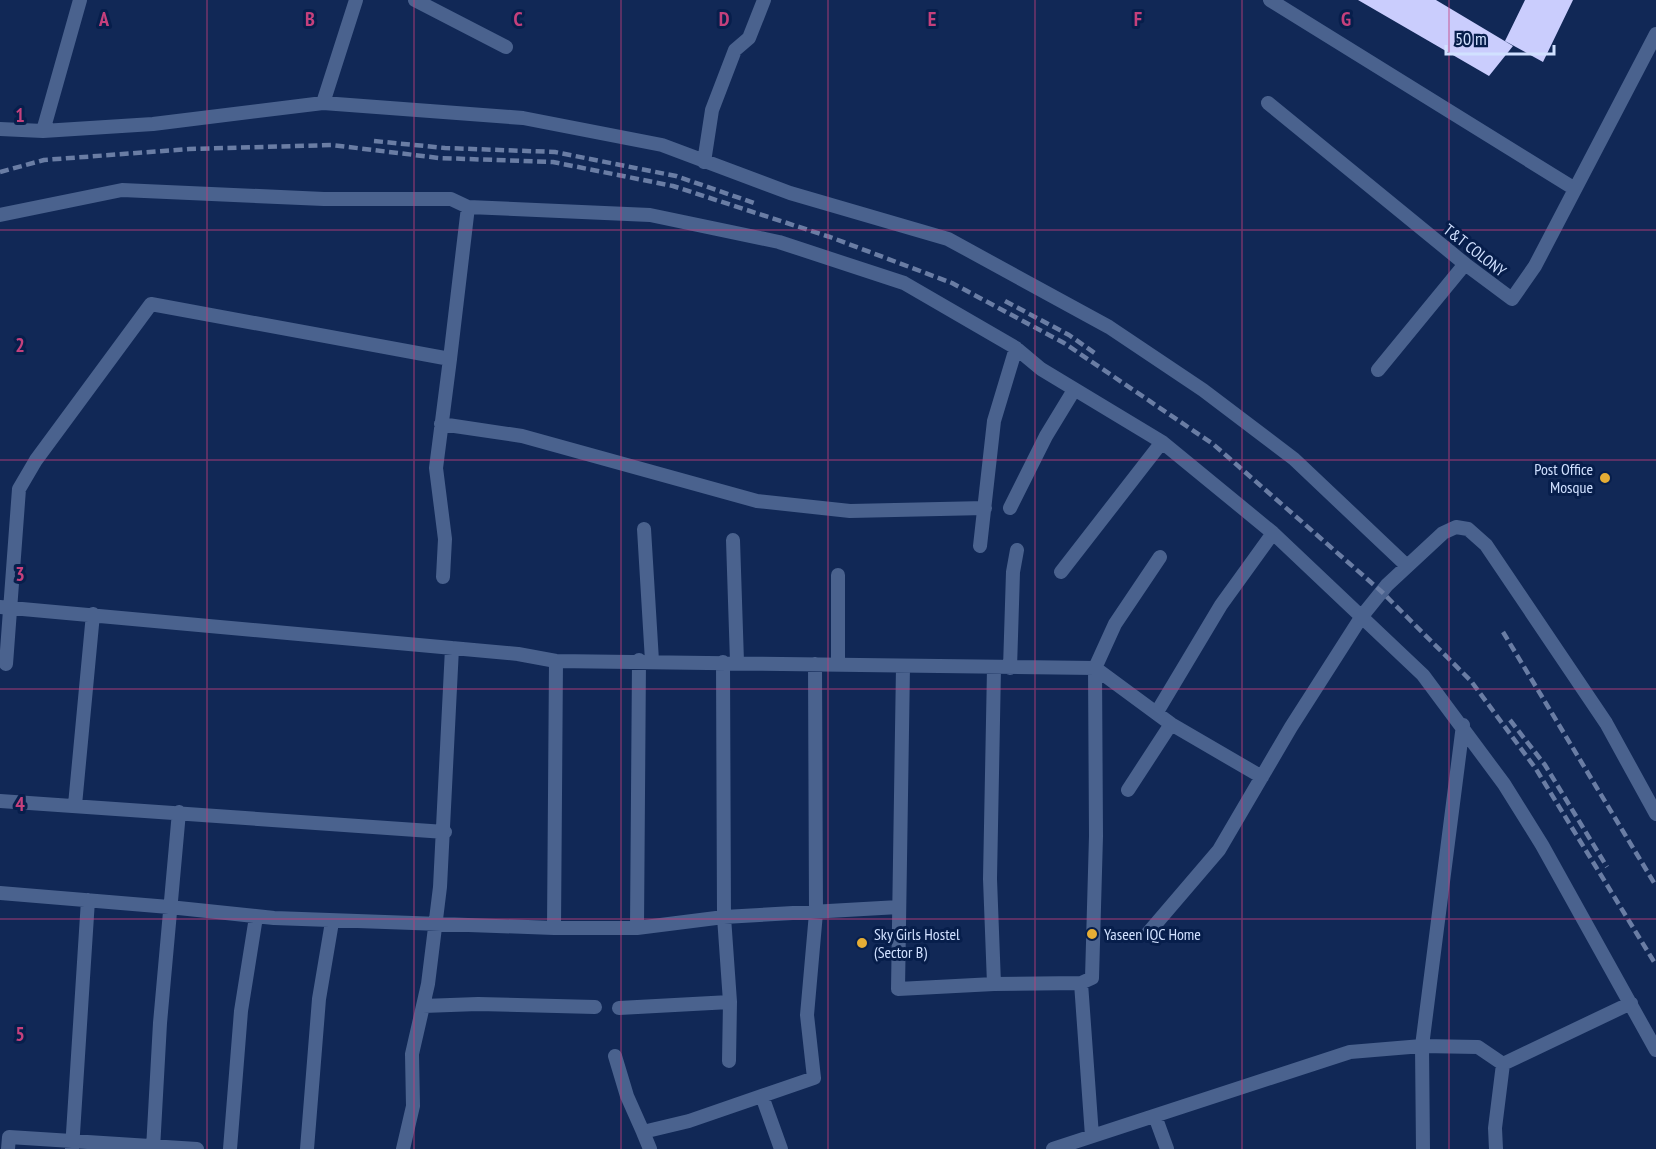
<svg xmlns="http://www.w3.org/2000/svg" width="1656" height="1149" viewBox="0 0 1656 1149" font-family="'PT Sans Narrow',sans-serif">
<style>
.building{fill:#cacdfd}
.lines{fill:none;stroke-linecap:round;stroke-linejoin:round}
.minor{stroke:#4a628e;stroke-width:14}
.rail{stroke:#6a7da4;stroke-width:4.5;stroke-dasharray:9 4.5;stroke-linecap:butt}
.grid{fill:none;stroke:#c5407c;stroke-width:1.5;stroke-opacity:0.55}
.poi-dot{fill:#e5ad35;stroke:#071e4b;stroke-width:2}
.labels{text-anchor:middle;dominant-baseline:central;stroke-width:6;stroke-linejoin:round;paint-order:stroke}
.street-label{font-size:16px;fill:#d1e1ff;stroke:#071e4b}
.poi-label{font-size:16px;fill:#d1e1ff;stroke:#071e4b;text-anchor:start}
.grid-label{font-size:20px;text-anchor:middle;font-weight:bold;fill:#c5407c;stroke:#071e4b;stroke-width:6;stroke-linejoin:round;paint-order:stroke}
</style>
<rect width="100%" height="100%" fill="#112856"/>
<path class="building" d="M1358 0H1436L1513 46 1489 76Z
M1525 0H1573L1543 62 1505 41Z"/>
<g class="lines">
<path class="minor" d="M415 0 506 47
M1270 0 1575 189
M323 103 356 0
M1268 103 1465 264 1512 299 1535 266 1656 34
M0 129 43 131 153 124 323 103 523 118 662 145 790 193 948 239 1109 327 1203 390 1294 459 1407 566
M43 131 80 0
M704 162 712 110 735 50 749 38 764 0
M0 215 122 190 324 199H451L468 207 650 215 779 242 904 283 1016 348 1041 369 1162 442 1273 533 1423 675 1504 784 1542 845 1656 1050
M1378 370 1465 264
M441 424 522 436 757 501 850 511 985 508
M1010 508 1046 436 1074 390
M644 529 652 661
M733 540 737 662
M980 546 994 421 1016 348
M1061 572 1162 442
M443 577 445 539 436 468 450 359
M0 607 518 654 556 661 1095 668 1171 724 1262 777
M723 662 724 917 730 1002 729 1061
M6 664 19 489 36 460 151 304 450 359 468 207
M838 664V575
M903 666 898 989 994 984
M994 668 990 879 994 984 1081 983
M1010 668 1013 572 1017 550
M1157 712 1221 605 1273 533
M1128 790 1171 724
M0 801 445 832
M75 805 93 614
M0 893 169 907 274 918 554 928H637L724 917 899 907
M554 928 556 661
M637 928 639 660
M1148 933 1219 850 1291 727 1362 616 1387 585 1443 533 1456 527 1468 529 1486 545 1606 723 1656 814
M423 1006 478 1004 595 1007
M619 1008 730 1002
M615 1056 627 1096 643 1132
M762 1096 781 1149
M1155 1116 1167 1149
M1092 1136 1081 983 1092 978 1096 836 1095 668 1115 624 1160 557
M8 1149 9 1137 197 1149
M72 1149 88 900
M153 1149 160 1023 179 812
M230 1149 241 1011 256 917
M307 1149 319 999 332 922
M403 1149 413 1106 412 1054 428 984 440 887 452 648
M650 1149 643 1132 689 1121 814 1078 807 1015 816 913 815 664
M1053 1149 1350 1052 1422 1046 1478 1047 1503 1064 1631 1003
M1423 1149 1422 1046 1463 725
M1496 1149 1495 1128 1503 1064"/>
<path class="rail" d="M374 141 445 148 555 152 676 176 754 203
M0 172 44 160 189 149 332 145 439 158 553 162 673 186 830 237 952 283 1064 343 1213 444 1382 592 1471 681 1536 769 1656 965
M1005 301 1069 335 1096 354
M1503 632 1656 886
M1510 720 1545 765 1607 867"/>
</g>
<path class="grid" d="M207 0V1149M414 0V1149M621 0V1149M828 0V1149M1035 0V1149M1242 0V1149M1449 0V1149M0 230H1656M0 460H1656M0 689H1656M0 919H1656"/>
<g class="poi-dot">
<circle cx="1605" cy="478" r="6"/>
<circle cx="1092" cy="934" r="6"/>
<circle cx="862" cy="943" r="6"/>
</g>
<g class="labels">
<g class="street-label">
<text transform="translate(1475 250) rotate(38)">T&amp;T COLONY</text>
</g>
<g class="poi-label">
<text x="1593" y="469" text-anchor="end">Post Office<tspan x="1593" dy="18">Mosque</tspan></text>
<text x="874" y="934">Sky Girls Hostel<tspan x="874" dy="18">(Sector B)</tspan></text>
<text x="1104" y="934">Yaseen IQC Home</text>
</g>
</g>
<g class="grid-label">
<text x="104" y="26">A</text>
<text x="310" y="26">B</text>
<text x="518" y="26">C</text>
<text x="724" y="26">D</text>
<text x="932" y="26">E</text>
<text x="1138" y="26">F</text>
<text x="1346" y="26">G</text>
<text x="20" y="122">1</text>
<text x="20" y="352">2</text>
<text x="20" y="581">3</text>
<text x="20" y="811">4</text>
<text x="20" y="1041">5</text>
</g>
<path d="M1446 45v9h108v-9" fill="none" stroke="#d1e1ff" stroke-width="3"/>
<text x="1455" y="45" font-size="18" fill="#d1e1ff" stroke="#071e4b" stroke-width="4.5" paint-order="stroke">50 m</text>
</svg>
